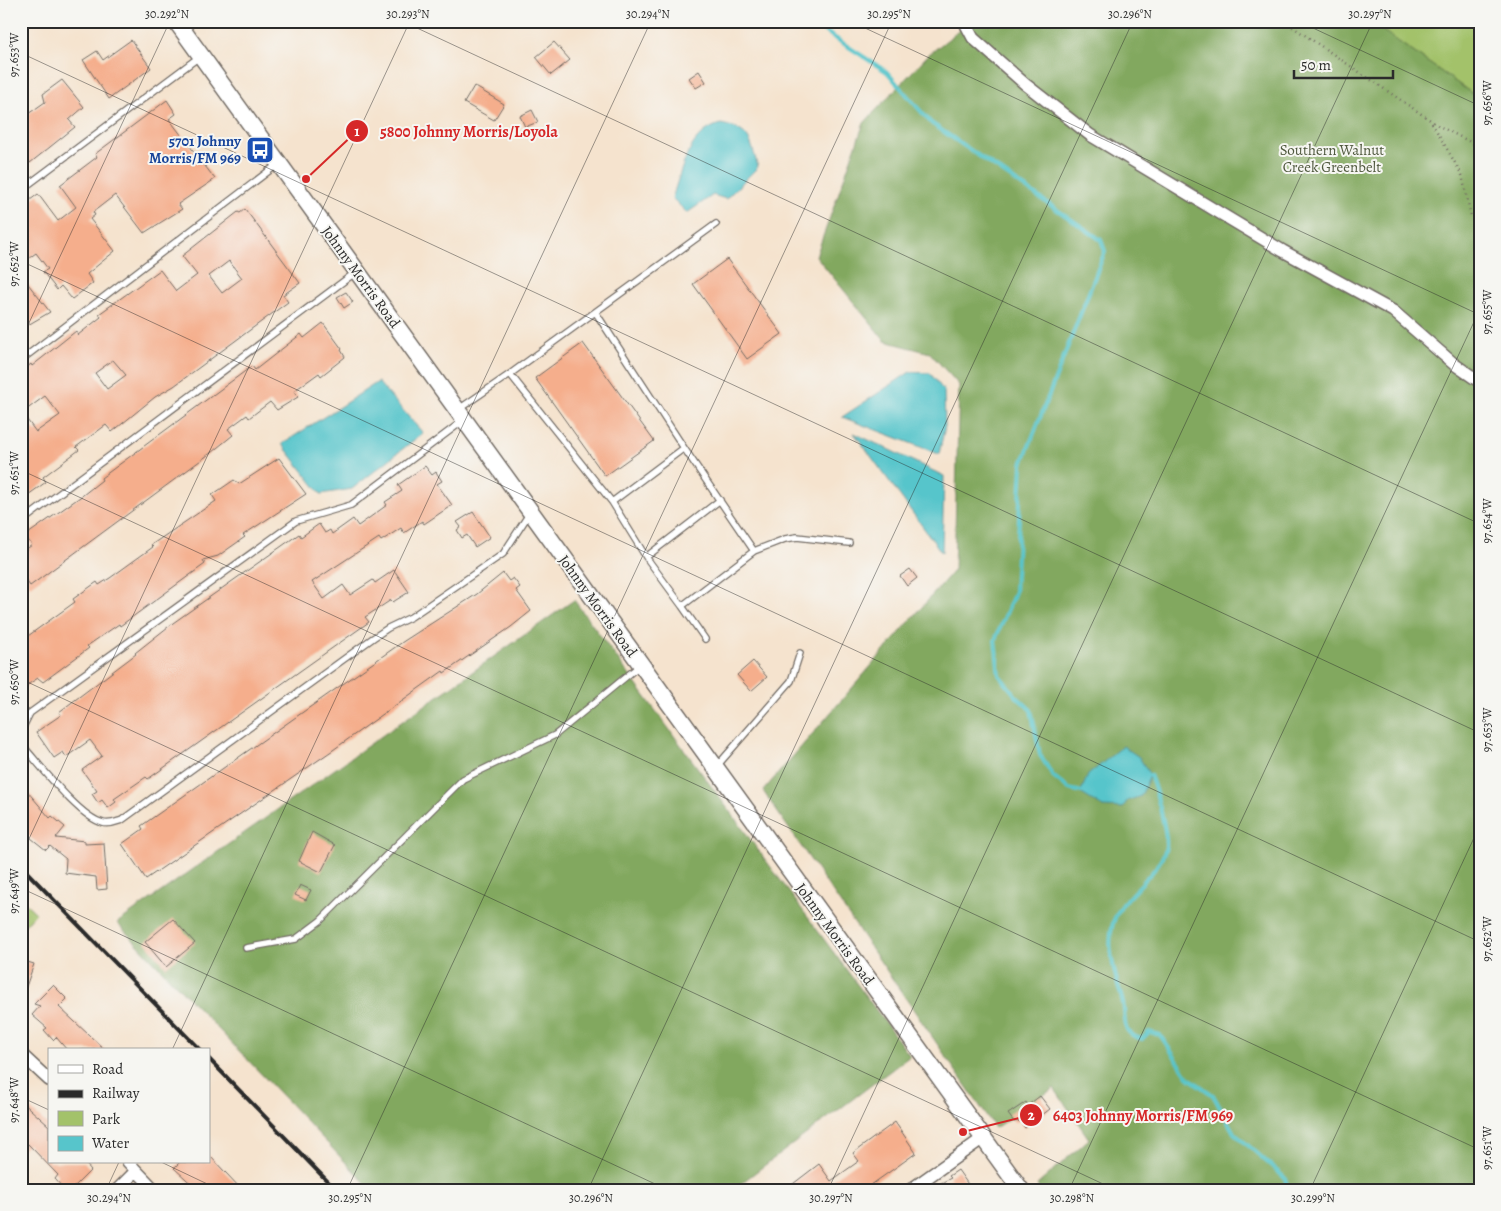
<svg xmlns="http://www.w3.org/2000/svg" width="1501" height="1211" viewBox="0 0 1501 1211" font-family="Alegreya,serif">
<style>
.green{fill:#a3c26a;stroke:#67764a}
.forest{fill:#82a85e;stroke:#566a44}
.water{fill:#57c5cb;stroke:#41787b}
.lines{fill:none;stroke-linecap:round;stroke-linejoin:round}
.stream{stroke:#57c5cb;stroke-width:4}
.building{fill:#f5ae8c;fill-rule:evenodd}
.lane-casing{stroke:#726b64;stroke-width:8}
.street-casing{stroke:#726b64;stroke-width:14}
.secondary-casing{stroke:#726b64;stroke-width:19}
.path{stroke:#726b64;stroke-width:2.5;stroke-dasharray:1 4;stroke-linecap:butt}
.lane{stroke:#fff;stroke-width:5.5}
.street{stroke:#fff;stroke-width:11}
.secondary{stroke:#fff;stroke-width:16}
.rail{stroke:#2b2b2b;stroke-width:4}
.ticks{fill:none;stroke:#2b2b2b;stroke-width:1;stroke-opacity:0.45}
.labels{text-anchor:middle;dominant-baseline:central;stroke-width:4;stroke-linejoin:round;paint-order:stroke}
.transit-label{font-size:15px;font-weight:bold;fill:#164399;stroke:#f6f6f2;text-anchor:end}
.park-label{font-size:15px;fill:#4f583e;stroke:#f6f6f2}
.street-label{font-size:15px;fill:#2b2b2b;stroke:#f6f6f2}
.leader{fill:none;stroke:#d62828;stroke-width:2}
.callout-dot{fill:#d62828;stroke:#f6f6f2;stroke-width:2}
.mark-label{font-size:15px;text-anchor:middle;font-weight:bold;fill:#fff}
.callout-label{font-size:16px;text-anchor:middle;font-weight:bold;fill:#d62828;stroke:#f6f6f2;stroke-width:4;stroke-linejoin:round;paint-order:stroke}
.neatline{fill:none;stroke:#2b2b2b;stroke-width:2}
.ticks-label{font-size:12px;text-anchor:middle;fill:#2b2b2b}
</style>
<rect width="100%" height="100%" fill="#f6f6f2"/>
<filter id="ink" filterUnits="userSpaceOnUse"><feTurbulence type="fractalNoise" baseFrequency=".02" numOctaves="2"/><feDisplacementMap in="SourceGraphic" scale="10" xChannelSelector="R" yChannelSelector="G"/><feConvolveMatrix kernelMatrix="1 2 1 2 8 2 1 2 1" color-interpolation-filters="sRGB"/></filter>
<filter id="wash" filterUnits="userSpaceOnUse"><feTurbulence type="fractalNoise" baseFrequency=".0096" numOctaves="4" result="noise"/><feDisplacementMap in="SourceGraphic" scale="20" xChannelSelector="R" yChannelSelector="G"/><feGaussianBlur stdDeviation="1.12" result="paint"/><feColorMatrix in="noise" values="0 0 0 0 0 0 0 0 0 0 0 0 0 0 0 0 0 1.4 0 .05"/><feComposite in="paint" operator="in"/></filter>
<g filter="url(#wash)">
<rect width="100%" height="100%" fill="#f5e3ce"/>
<path class="green" d="M1369 21H1480V99Z
M21 899 36 913 24 926 21 925Z"/>
<path class="forest" d="M971 21H1369L1480 99V1190H1040L1037 1185 1089 1139 1054 1088 995 1128 763 791 954 570 959 385 930 353 885 341 816 256 864 123 928 55Z
M574 600 910 1056 732 1190H372L117 923Z"/>
<path class="water" d="M721 124C751 130 750 140 758 167L726 199 713 195 687 213 672 198C682 170 688 132 721 124Z
M910 372 930 373 944 391 945 426 939 454 842 417Z
M378 382 423 433 352 489 321 494 282 444Z
M854 433 944 476 942 553Z
M1123 746 1139 757 1150 775 1141 796 1127 801 1123 808 1103 807 1080 793 1088 775Z"/>
<g class="lines">
<path class="stream" d="M809 21 887 72 931 123 1101 240 1105 251 1022 464 1015 592 995 640 999 675 1016 696 1031 710 1040 755 1053 776 1069 789 1082 792
M1145 776 1150 775C1155 787 1168 834 1166 846 1164 859 1153 872 1144 881 1136 890 1127 898 1121 907 1100 936 1115 972 1123 1003 1127 1021 1119 1033 1142 1039L1149 1032 1160 1035 1189 1078 1213 1095 1234 1133 1285 1178 1288 1190"/>
</g>
<g id="blocks">
<path class="building" d="M131 40 151 68 109 99 83 60 97 51 103 60Z
M554 42 570 60 551 75 536 57Z
M699 71 706 82 696 88 689 78Z
M62 80 84 107 69 120 75 127 30 163 21 151V119L45 102 43 94Z
M474 86 504 104 494 120 464 103Z
M167 100 176 114 169 119 215 179 178 204 182 209 144 233 115 195 93 212 95 215 90 219 115 251 87 274 93 283 72 299 61 286 57 290 43 272 48 269 36 253 21 264V207L38 194 58 221 76 207 60 185 97 157 95 154Z
M532 110 538 122 525 127 520 116Z
M245 209 300 283 283 295 288 302 174 386 155 397 112 432 106 425 76 447 79 450 43 477 46 482 21 500V372L31 364 32 366 76 331 78 335 101 317 99 314 160 270 176 291 197 275 182 256 238 212 240 213ZM229 261 242 278 222 293 209 276ZM113 360 126 375 107 389 95 373ZM45 396 60 415 36 432 22 413Z
M727 259 782 334 747 359 693 284Z
M21 275 50 312 21 329Z
M346 292 353 302 344 308 337 297Z
M323 323 342 349 341 350 345 357 321 376 319 373 294 391 298 397 277 410 270 402 249 418 247 415 228 429 233 435 212 452 30 586 21 573V553L32 545 25 536 83 495 102 480 101 478 252 366 255 370 301 334 304 338Z
M583 343 654 441 605 476 535 378Z
M279 458 306 494 243 535 245 537 218 556 203 560 205 564 120 626 119 624 87 646 89 648 43 682 38 678 21 689V641L75 602 73 599 97 582 99 585 110 578 153 547 151 545 216 501 212 495 234 480 239 484Z
M425 466 432 475 436 472 442 481 437 484 452 505 424 524 422 521 404 533 401 528 381 541 379 538 312 582 324 599 343 585 350 595 373 580 375 583 394 570 409 592 396 600 393 602 391 600 365 617 369 622 148 779 146 777 114 799 116 802 108 808 102 800 98 803 92 794 97 791 82 770 102 756 90 740 66 757 63 752 54 758 36 732 61 715 59 712 136 654 135 653 173 623 299 534 301 537 319 524 325 533 330 530 332 534 353 519 358 526 387 505 385 502 402 491 398 485Z
M473 512 490 537 475 547 467 535 462 538 457 530 461 527 457 522Z
M910 569 917 578 907 586 900 576Z
M503 573 509 581 513 578 520 587 516 590 531 611 511 627 444 673 443 671 333 750 146 879 122 844 143 829 141 826 404 641 477 594Z
M753 661 767 677 751 691 737 675Z
M21 784 50 818 52 816 65 827 56 838 85 841V844L104 843 107 889 97 890 96 877 65 873 66 859 50 846 46 850 21 830V812L28 807 21 799Z
M312 832 335 845 321 872 299 861Z
M300 885 311 890 306 900 295 895Z
M173 919 195 943 166 967 145 942Z
M21 960 34 964 23 995 21 994Z
M53 985 67 999 59 1007 105 1050H67L56 1037 53 1040 44 1030 47 1028 32 1015 40 1006 34 1004Z
M1040 1096 1050 1109 1025 1128 1020 1121 1014 1122 1008 1114 1026 1102 1028 1105Z
M21 1101 49 1126V1162H84L91 1170 71 1190H65L55 1179 58 1175 28 1144 21 1151Z
M895 1122 916 1153 864 1190H785L819 1164 831 1181 859 1161 853 1153Z
M209 1155 242 1190H198L174 1168 180 1162H209Z
M958 1170 972 1190H927L951 1178 949 1176Z"/>
</g>
</g>
<g filter="url(#ink)">
<use href="#blocks" fill-opacity="0" stroke="#726b64" stroke-width="1"/>
<g class="lines">
<defs>
<path id="lane" d="M21 190 199 57
M21 360 278 164
M510 374 612 502 684 448 596 313
M459 409 510 374 716 224
M684 448 754 551 785 539 797 537 849 543
M612 502 646 557 720 500
M21 522 356 272
M646 557 682 606
M705 639 682 606 754 551
M21 731 30 713 296 521 351 505 464 420
M21 737 23 746C41 766 79 817 103 823 110 825 116 822 122 820L373 638 388 628 411 617 503 554 529 514
M717 766 791 681 800 653
M246 948 296 939 320 921 463 779 555 735 639 666"/>
<path id="street" d="M964 21 973 38 1025 84 1090 135 1283 251 1393 311 1454 364 1480 382
M21 1054 49 1080
M128 1162 155 1190
M117 1190 136 1171
M910 1190 983 1138"/>
<path id="secondary" d="M176 21 1021 1190"/>
</defs>
<use href="#lane" class="lane-casing"/>
<use href="#street" class="street-casing"/>
<use href="#secondary" class="secondary-casing"/>
<path class="path" d="M1284 21 1439 126 1480 147
M1432 123 1462 175 1471 216 1480 225
M1480 228 1475 234 1480 239"/>
<use href="#lane" class="lane"/>
<use href="#street" class="street"/>
<use href="#secondary" class="secondary"/>
<path class="rail" d="M21 866 200 1050
M209 1059 336 1190"/>
</g>
</g>
<path class="ticks" d="M402 21 1480 524M850 21 1480 315M1298 21 1480 106M21 53 1480 733M21 261 1480 942M21 340 170 21M21 470 1480 1150M21 679 1116 1190M21 856 410 21M21 888 668 1190M172 1050 651 21M21 1097 49 1110M161 1162 220 1190M106 1190 119 1162M347 1190 892 21M588 1190 1133 21M828 1190 1373 21M1069 1190 1480 309M1310 1190 1480 825"/>
<defs>
<symbol id="bus-square" viewBox="-11 -11 22 22"><rect x="-9" y="-9" width="18" height="18" rx="4" fill="#1a4fb4" stroke="#f6f6f2"/><path d="M-5-6H5V4H4V6H2V4H-2V6H-4V4H-5ZM-3.5-4V0h7V-4ZM-3.5 1.2v1.5H-2V1.2ZM2 1.2v1.5H3.5V1.2Z" fill="#fff"/></symbol>
</defs>
<g fill-rule="evenodd">
<use href="#bus-square" x="244" y="134" width="32" height="32"/>
</g>
<g class="labels">
<g class="transit-label">
<text x="241" y="141">5701 Johnny<tspan x="241" dy="17">Morris/FM 969</tspan></text>
</g>
<g class="park-label">
<text x="1332" y="150">Southern Walnut<tspan x="1332" dy="17">Creek Greenbelt</tspan></text>
</g>
<g class="street-label">
<text transform="translate(361 277) rotate(54)">Johnny Morris Road</text>
<text transform="translate(598 606) rotate(54)">Johnny Morris Road</text>
<text transform="translate(835 934) rotate(54)">Johnny Morris Road</text>
</g>
</g>
<path class="leader" d="M306 179L357 131M963 1132L1031 1115"/>
<g class="callout-dot">
<circle cx="306" cy="179" r="5"/>
<circle cx="963" cy="1132" r="5"/>
<circle cx="357" cy="131" r="12"/>
<circle cx="1031" cy="1115" r="12"/>
</g>
<g class="mark-label">
<text x="357" y="136">1</text>
<text x="1031" y="1120">2</text>
</g>
<g class="callout-label">
<text x="469" y="137">5800 Johnny Morris/Loyola</text>
<text x="1143" y="1121">6403 Johnny Morris/FM 969</text>
</g>
<rect width="1501" height="1211" fill="none" stroke="#f6f6f2" stroke-width="55"/>
<rect x="48" y="1048" width="162" height="115" fill="#f6f6f2" stroke="#a5a5a2"/>
<rect x="58" y="1065" width="25" height="8" fill="#ffffff" stroke="#a5a5a2"/>
<text x="92" y="1074" font-size="15" fill="#2b2b2b">Road</text>
<rect x="58" y="1090" width="25" height="8" fill="#2b2b2b" stroke="#a5a5a2"/>
<text x="92" y="1098" font-size="15" fill="#2b2b2b">Railway</text>
<rect x="58" y="1111" width="25" height="15" fill="#a3c26a" stroke="#a5a5a2"/>
<text x="92" y="1124" font-size="15" fill="#2b2b2b">Park</text>
<rect x="58" y="1136" width="25" height="15" fill="#57c5cb" stroke="#a5a5a2"/>
<text x="92" y="1148" font-size="15" fill="#2b2b2b">Water</text>
<path d="M1294 70v8h99v-8" fill="none" stroke="#2b2b2b" stroke-width="2.5"/>
<text x="1301" y="70" font-size="15" fill="#2b2b2b" stroke="#f6f6f2" stroke-width="4" paint-order="stroke">50 m</text>
<rect x="28" y="28" width="1446" height="1156" class="neatline"/>
<g class="ticks-label">
<text x="167" y="18">30.292°N</text>
<text x="408" y="18">30.293°N</text>
<text x="648" y="18">30.294°N</text>
<text x="889" y="18">30.295°N</text>
<text x="1130" y="18">30.296°N</text>
<text x="1370" y="18">30.297°N</text>
<text transform="translate(14 55) rotate(-90)" y="4">97.653°W</text>
<text transform="translate(1487 103) rotate(-90)" y="4">97.656°W</text>
<text transform="translate(14 264) rotate(-90)" y="4">97.652°W</text>
<text transform="translate(1487 312) rotate(-90)" y="4">97.655°W</text>
<text transform="translate(14 473) rotate(-90)" y="4">97.651°W</text>
<text transform="translate(1487 521) rotate(-90)" y="4">97.654°W</text>
<text transform="translate(14 682) rotate(-90)" y="4">97.650°W</text>
<text transform="translate(1487 730) rotate(-90)" y="4">97.653°W</text>
<text transform="translate(14 891) rotate(-90)" y="4">97.649°W</text>
<text transform="translate(1487 939) rotate(-90)" y="4">97.652°W</text>
<text transform="translate(14 1100) rotate(-90)" y="4">97.648°W</text>
<text transform="translate(1487 1148) rotate(-90)" y="4">97.651°W</text>
<text x="109" y="1202">30.294°N</text>
<text x="350" y="1202">30.295°N</text>
<text x="591" y="1202">30.296°N</text>
<text x="831" y="1202">30.297°N</text>
<text x="1072" y="1202">30.298°N</text>
<text x="1313" y="1202">30.299°N</text>
</g>
</svg>
